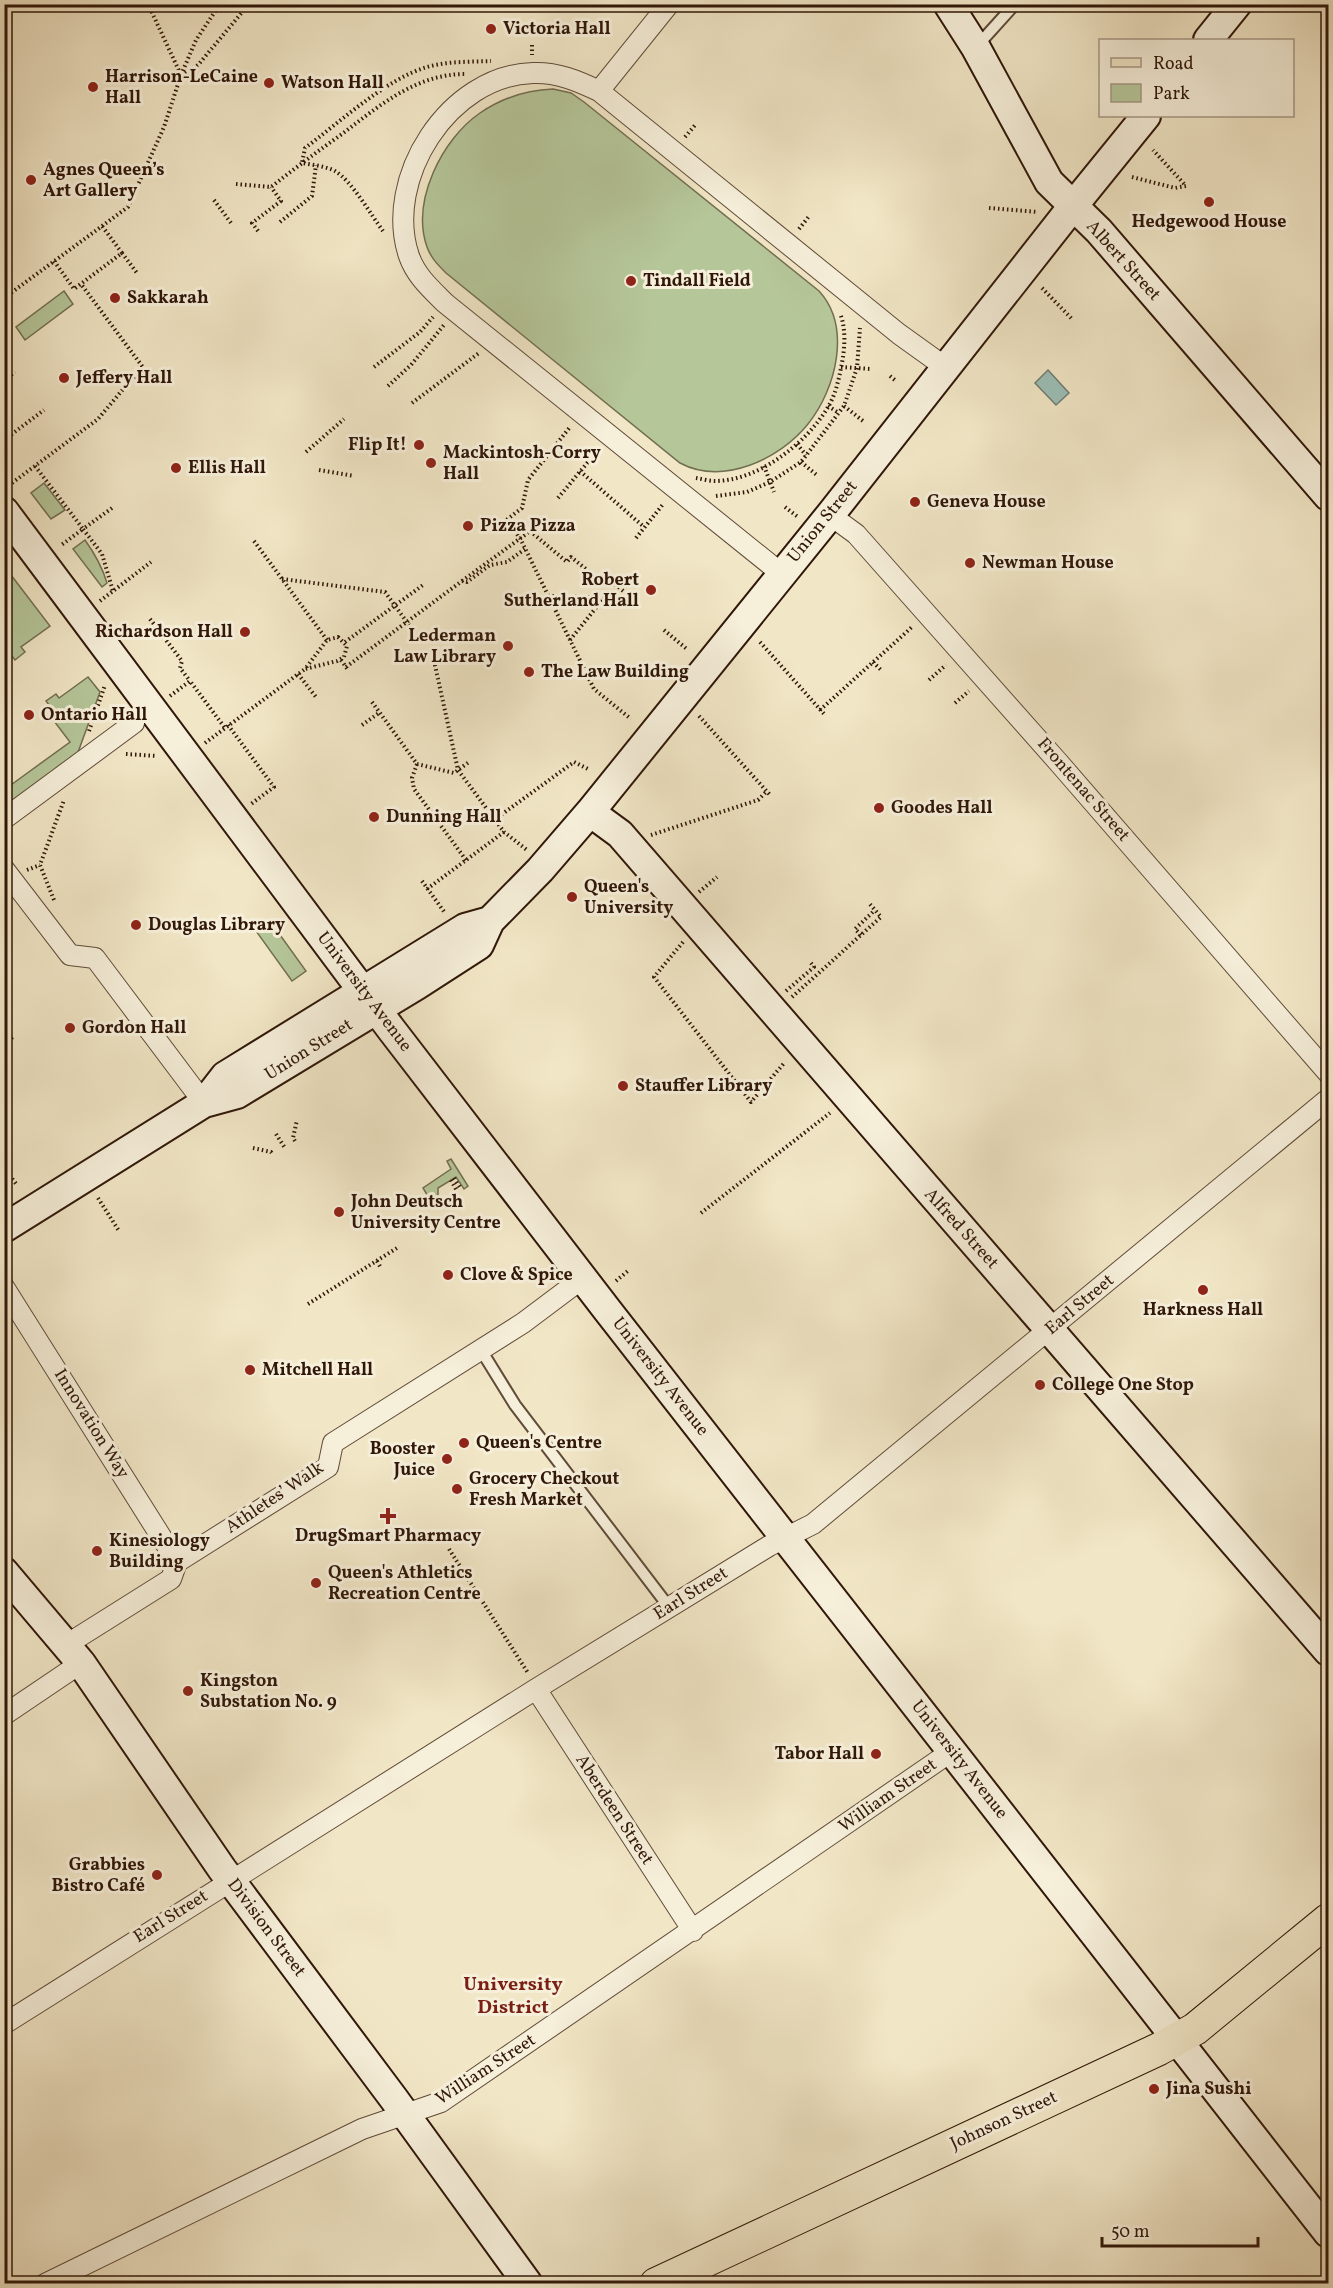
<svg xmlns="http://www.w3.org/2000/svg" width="1333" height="2288" viewBox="0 0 1333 2288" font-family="Vollkorn,serif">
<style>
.green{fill:#b5c699;stroke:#726e51;stroke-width:1.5}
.water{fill:#9bbfb8;stroke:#707c72;stroke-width:1.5}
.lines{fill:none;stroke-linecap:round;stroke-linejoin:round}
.lane-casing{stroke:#604b38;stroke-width:14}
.street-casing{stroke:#604b38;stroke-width:22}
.secondary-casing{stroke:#301709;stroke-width:32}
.primary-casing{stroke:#301709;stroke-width:34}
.path{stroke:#301709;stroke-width:4;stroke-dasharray:1.5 3;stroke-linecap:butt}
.lane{stroke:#f6efda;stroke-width:10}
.street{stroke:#f6efda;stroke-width:20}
.secondary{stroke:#f6efda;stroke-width:28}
.primary{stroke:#f1e6c6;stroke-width:32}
.poi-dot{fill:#8f2418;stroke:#f6efda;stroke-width:2}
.labels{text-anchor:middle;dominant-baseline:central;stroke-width:6;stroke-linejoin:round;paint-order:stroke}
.poi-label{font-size:18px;font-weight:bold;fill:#301709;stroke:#f6efda;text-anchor:start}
.street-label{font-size:18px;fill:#301709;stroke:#f6efda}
.neighbourhood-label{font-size:20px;font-weight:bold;fill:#7a1f14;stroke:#f6efda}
</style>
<rect width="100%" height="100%" fill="#f1e6c6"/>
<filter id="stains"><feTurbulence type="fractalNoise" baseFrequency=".00333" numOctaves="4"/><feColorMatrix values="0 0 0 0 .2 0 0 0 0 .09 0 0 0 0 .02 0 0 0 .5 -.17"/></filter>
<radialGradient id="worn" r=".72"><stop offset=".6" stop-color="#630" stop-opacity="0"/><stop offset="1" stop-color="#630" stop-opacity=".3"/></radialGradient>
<path class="green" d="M553 89 571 93 584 102 819 291C852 327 836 389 808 424 780 459 723 486 680 463L446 273C438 265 431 258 427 247 411 201 442 139 480 113 502 98 527 90 553 89Z
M64 291 73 304 25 340 16 327Z
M44 483 65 510 51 519 31 493Z
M85 540C95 554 102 566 107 583L102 587 73 549Z
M11 575 50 626 21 647 25 652 15 660 5 647V580Z
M88 677 100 692 77 755 5 810 4 790 70 742 51 717 55 713 46 701 56 694 59 698Z
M270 921 306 971 292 981 256 931Z
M451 1159 468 1186 464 1189 456 1177 438 1188V1202L433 1205 423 1188 451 1169 447 1161Z"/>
<path class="water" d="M1048 370 1069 393 1056 405 1035 383Z"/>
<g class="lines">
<defs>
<path id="lane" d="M978 45 1015 4
M481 1350 515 1405 669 1607"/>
<path id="street" d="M599 91 669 4
M830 515 856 534 1059 763 1328 1073
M782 574 445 303C431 289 416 276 409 256 383 179 449 75 533 73 557 72 578 81 599 91L899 334 945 367
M4 819 134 723
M4 869 70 955 95 958 204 1103
M4 1287 177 1562
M66 1645 171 1579 177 1562 328 1467 333 1443 523 1323 583 1278
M536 1689 693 1931
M4 1715 81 1663
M4 2024 536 1689 769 1546 813 1524 1328 1099
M45 2284 362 2129 441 2102 952 1751"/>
<path id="secondary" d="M948 4 976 48 1049 182 1099 231 1328 496
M1208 40 1237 4
M4 511 391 1029 608 1311 1328 2233
M590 812 620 834C855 1107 1093 1378 1328 1651
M204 1103 225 1076 465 928 490 921
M4 1228 204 1103 237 1094 417 985 479 945 490 921 540 870 590 812 830 515 1073 206 1146 116
M4 1572 81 1663 222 1869 394 2099 528 2284"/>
<path id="primary" d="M656 2284 1159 2049 1195 2029 1328 1920"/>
</defs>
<use href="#lane" class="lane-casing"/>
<use href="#street" class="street-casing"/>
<use href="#secondary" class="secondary-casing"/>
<use href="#primary" class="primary-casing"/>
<path class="path" d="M532 45V55
M181 75 198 65 244 10 238 4
M181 75 196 40 220 4
M4 88H5
M685 137 696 124
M1132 177 1175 188 1186 186 1153 150
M236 184 271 187C294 169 318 151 342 134 379 106 416 74 465 74
M214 200 231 223
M989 208 1038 212
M280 222 312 196 316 165
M799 229 810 215
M258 231 252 223 281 201 271 187
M383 231C371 215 352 181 335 171 325 166 313 165 302 163L305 148C340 122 386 79 427 67 448 61 470 62 491 61
M122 253 137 273
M54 261 74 289 122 253 102 226
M1042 288 1073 320
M4 298 128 207 164 127 181 75 148 4
M374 367 420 332 433 317
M841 367 871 369
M890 376 896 381
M4 380 15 372
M388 386 411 365 444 325
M412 403 479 353
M828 406 839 413
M844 406 863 421
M4 440 44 410
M797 444 806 455
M306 452 344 419
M801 462 818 476
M35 466 83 529 60 546
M764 466 774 492
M319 470 354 476
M580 471 644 527
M696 478C702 479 709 481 715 481 758 481 807 443 828 407 836 394 839 378 842 363 845 346 846 329 840 313
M12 483 98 419 130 381 145 370 81 284
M716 496 747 492 770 482 801 462 844 406 857 368 860 328
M558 498 598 450
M785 507 798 517
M112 508 83 529 102 554 113 591
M506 520 520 538 594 689 631 719
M496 528 522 508 528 480 570 427
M530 531 567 562 571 557 607 586 611 581 638 603
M636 538 664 503
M254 541 327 640
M282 579 385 592 409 625
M462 581 533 529
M548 596 631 598
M100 601 151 562
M150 619 182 661 180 668 190 681
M664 630 688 650
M338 637 347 646 344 657 337 661 305 669 327 640Z
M570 640 604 598
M345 642 423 585
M760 642 825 715
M433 656 458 770 504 832 527 850
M341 660 348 670
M873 662 881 670
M346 667 462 581 467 582 490 565 507 562 525 549
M298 674 316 697
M929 680 946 665
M170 696 190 681 225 728
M372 702 417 764 454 773 469 762
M955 703 969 691
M820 710 912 627
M699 716 771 796
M228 725 274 787 251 804
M362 725 379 713
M89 731 105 685
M205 743 305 669
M126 754 157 756
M417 764 412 778 414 789 466 860
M494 820 574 762 590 770
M651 835 758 800 767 791
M27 870 40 865
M422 881 445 913
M427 889 504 832
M699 892 717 877
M54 900 40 865 64 800
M861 935 855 929 875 910
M683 942 654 977 751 1102 785 1062
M786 991 814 967 811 963
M792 997 881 917 869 903
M4 1043 13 1037
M276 1134 285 1148
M295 1141 293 1138 297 1120
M253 1148 271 1152 273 1155
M4 1168 17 1185
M454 1178 461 1189
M451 1180 457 1191
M98 1198 119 1231
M701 1213 830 1113
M377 1261 381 1268
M616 1281 629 1270
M308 1304 397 1248
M449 1549 528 1673"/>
<use href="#lane" class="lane"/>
<use href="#street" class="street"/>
<use href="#secondary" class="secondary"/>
<use href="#primary" class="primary"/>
</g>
<g class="poi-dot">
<circle cx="491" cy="29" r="6"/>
<circle cx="269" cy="83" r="6"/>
<circle cx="93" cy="87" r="6"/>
<circle cx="31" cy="180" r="6"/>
<circle cx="1209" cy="202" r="6"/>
<circle cx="631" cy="281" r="6"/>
<circle cx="115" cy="298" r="6"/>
<circle cx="64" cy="378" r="6"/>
<circle cx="419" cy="445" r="6"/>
<circle cx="431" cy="463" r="6"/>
<circle cx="176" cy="468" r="6"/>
<circle cx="915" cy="502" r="6"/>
<circle cx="468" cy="526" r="6"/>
<circle cx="970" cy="563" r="6"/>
<circle cx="651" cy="590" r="6"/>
<circle cx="245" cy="632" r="6"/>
<circle cx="508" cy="646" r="6"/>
<circle cx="529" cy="672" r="6"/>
<circle cx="29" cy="715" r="6"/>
<circle cx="879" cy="808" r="6"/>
<circle cx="374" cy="817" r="6"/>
<circle cx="572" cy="897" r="6"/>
<circle cx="136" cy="925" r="6"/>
<circle cx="70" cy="1028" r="6"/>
<circle cx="623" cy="1086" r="6"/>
<circle cx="339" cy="1212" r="6"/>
<circle cx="448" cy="1275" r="6"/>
<circle cx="1203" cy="1290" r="6"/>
<circle cx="250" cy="1370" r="6"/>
<circle cx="1040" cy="1385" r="6"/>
<circle cx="464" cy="1443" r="6"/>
<circle cx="447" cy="1459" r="6"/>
<circle cx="457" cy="1489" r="6"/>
<path d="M385 1507h6v6h6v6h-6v6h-6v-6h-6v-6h6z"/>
<circle cx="97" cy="1551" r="6"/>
<circle cx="316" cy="1583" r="6"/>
<circle cx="188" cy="1691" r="6"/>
<circle cx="876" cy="1754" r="6"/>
<circle cx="157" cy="1875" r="6"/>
<circle cx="1154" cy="2089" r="6"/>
</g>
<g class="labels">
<g class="poi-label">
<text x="503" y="29">Victoria Hall</text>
<text x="105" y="77">Harrison-LeCaine<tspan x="105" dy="21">Hall</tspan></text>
<text x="281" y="83">Watson Hall</text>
<text x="43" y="170">Agnes Queen’s<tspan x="43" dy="21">Art Gallery</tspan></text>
<text x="1209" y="222" text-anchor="middle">Hedgewood House</text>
<text x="643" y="281">Tindall Field</text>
<text x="127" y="298">Sakkarah</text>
<text x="76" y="378">Jeffery Hall</text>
<text x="407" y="445" text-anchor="end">Flip It!</text>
<text x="443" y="453">Mackintosh-Corry<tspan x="443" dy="21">Hall</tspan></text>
<text x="188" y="468">Ellis Hall</text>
<text x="927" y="502">Geneva House</text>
<text x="480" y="526">Pizza Pizza</text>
<text x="982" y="563">Newman House</text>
<text x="639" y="580" text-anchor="end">Robert<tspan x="639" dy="21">Sutherland Hall</tspan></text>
<text x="233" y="632" text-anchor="end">Richardson Hall</text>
<text x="496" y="636" text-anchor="end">Lederman<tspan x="496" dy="21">Law Library</tspan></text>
<text x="541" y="672">The Law Building</text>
<text x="41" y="715">Ontario Hall</text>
<text x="891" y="808">Goodes Hall</text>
<text x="386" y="817">Dunning Hall</text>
<text x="584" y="887">Queen's<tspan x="584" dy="21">University</tspan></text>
<text x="148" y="925">Douglas Library</text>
<text x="82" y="1028">Gordon Hall</text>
<text x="635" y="1086">Stauffer Library</text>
<text x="351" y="1202">John Deutsch<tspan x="351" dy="21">University Centre</tspan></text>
<text x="460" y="1275">Clove &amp; Spice</text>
<text x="1203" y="1310" text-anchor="middle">Harkness Hall</text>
<text x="262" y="1370">Mitchell Hall</text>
<text x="1052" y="1385">College One Stop</text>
<text x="476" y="1443">Queen's Centre</text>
<text x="435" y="1449" text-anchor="end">Booster<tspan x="435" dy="21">Juice</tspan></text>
<text x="469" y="1479">Grocery Checkout<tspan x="469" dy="21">Fresh Market</tspan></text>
<text x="388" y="1536" text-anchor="middle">DrugSmart Pharmacy</text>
<text x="109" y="1541">Kinesiology<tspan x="109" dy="21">Building</tspan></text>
<text x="328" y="1573">Queen's Athletics<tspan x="328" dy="21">Recreation Centre</tspan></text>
<text x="200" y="1681">Kingston<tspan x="200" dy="21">Substation No. 9</tspan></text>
<text x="864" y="1754" text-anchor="end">Tabor Hall</text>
<text x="145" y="1865" text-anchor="end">Grabbies<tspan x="145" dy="21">Bistro Café</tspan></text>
<text x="1166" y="2089">Jina Sushi</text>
</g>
<g class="street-label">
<text transform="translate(1123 261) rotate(48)">Albert Street</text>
<text transform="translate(823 522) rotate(-51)">Union Street</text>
<text transform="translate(1083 790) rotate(49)">Frontenac Street</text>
<text transform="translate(364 992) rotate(53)">University Avenue</text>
<text transform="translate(309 1050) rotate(-32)">Union Street</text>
<text transform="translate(961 1229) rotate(48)">Alfred Street</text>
<text transform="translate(1080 1305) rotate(-40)">Earl Street</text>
<text transform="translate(660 1377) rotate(52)">University Avenue</text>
<text transform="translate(91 1424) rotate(58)">Innovation Way</text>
<text transform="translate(275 1498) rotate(-34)">Athletes’ Walk</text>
<text transform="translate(691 1594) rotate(-32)">Earl Street</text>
<text transform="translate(959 1760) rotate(52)">University Avenue</text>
<text transform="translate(888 1796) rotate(-35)">William Street</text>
<text transform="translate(614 1810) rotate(57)">Aberdeen Street</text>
<text transform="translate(171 1917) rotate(-32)">Earl Street</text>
<text transform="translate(266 1928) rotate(53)">Division Street</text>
<text transform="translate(486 2070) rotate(-33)">William Street</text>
<text transform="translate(1004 2121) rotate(-25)">Johnson Street</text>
</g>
<g class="neighbourhood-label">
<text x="513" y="1985">University<tspan x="513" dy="23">District</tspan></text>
</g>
</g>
<rect width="1333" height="2288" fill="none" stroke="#f1e6c6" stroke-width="24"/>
<rect x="6" y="6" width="1321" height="2276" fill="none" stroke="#301709" stroke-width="3"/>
<rect x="12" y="12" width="1309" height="2264" fill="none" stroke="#301709" stroke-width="1.5"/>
<rect x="1099" y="39" width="195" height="78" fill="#f6efda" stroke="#a79986" stroke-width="1.5"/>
<rect x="1111" y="58" width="30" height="9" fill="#f1e6c6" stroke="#a79986" stroke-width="1.5"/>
<text x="1153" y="69" font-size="18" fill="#301709">Road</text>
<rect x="1111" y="84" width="30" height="18" fill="#b5c699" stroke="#a79986" stroke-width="1.5"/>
<text x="1153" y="99" font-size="18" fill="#301709">Park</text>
<path d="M1102 2237v9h156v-9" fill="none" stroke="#301709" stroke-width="3"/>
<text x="1111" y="2237" font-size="18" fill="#301709" stroke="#f6efda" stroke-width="4.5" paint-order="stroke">50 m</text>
<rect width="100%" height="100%" filter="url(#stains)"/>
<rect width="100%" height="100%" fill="url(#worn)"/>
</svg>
